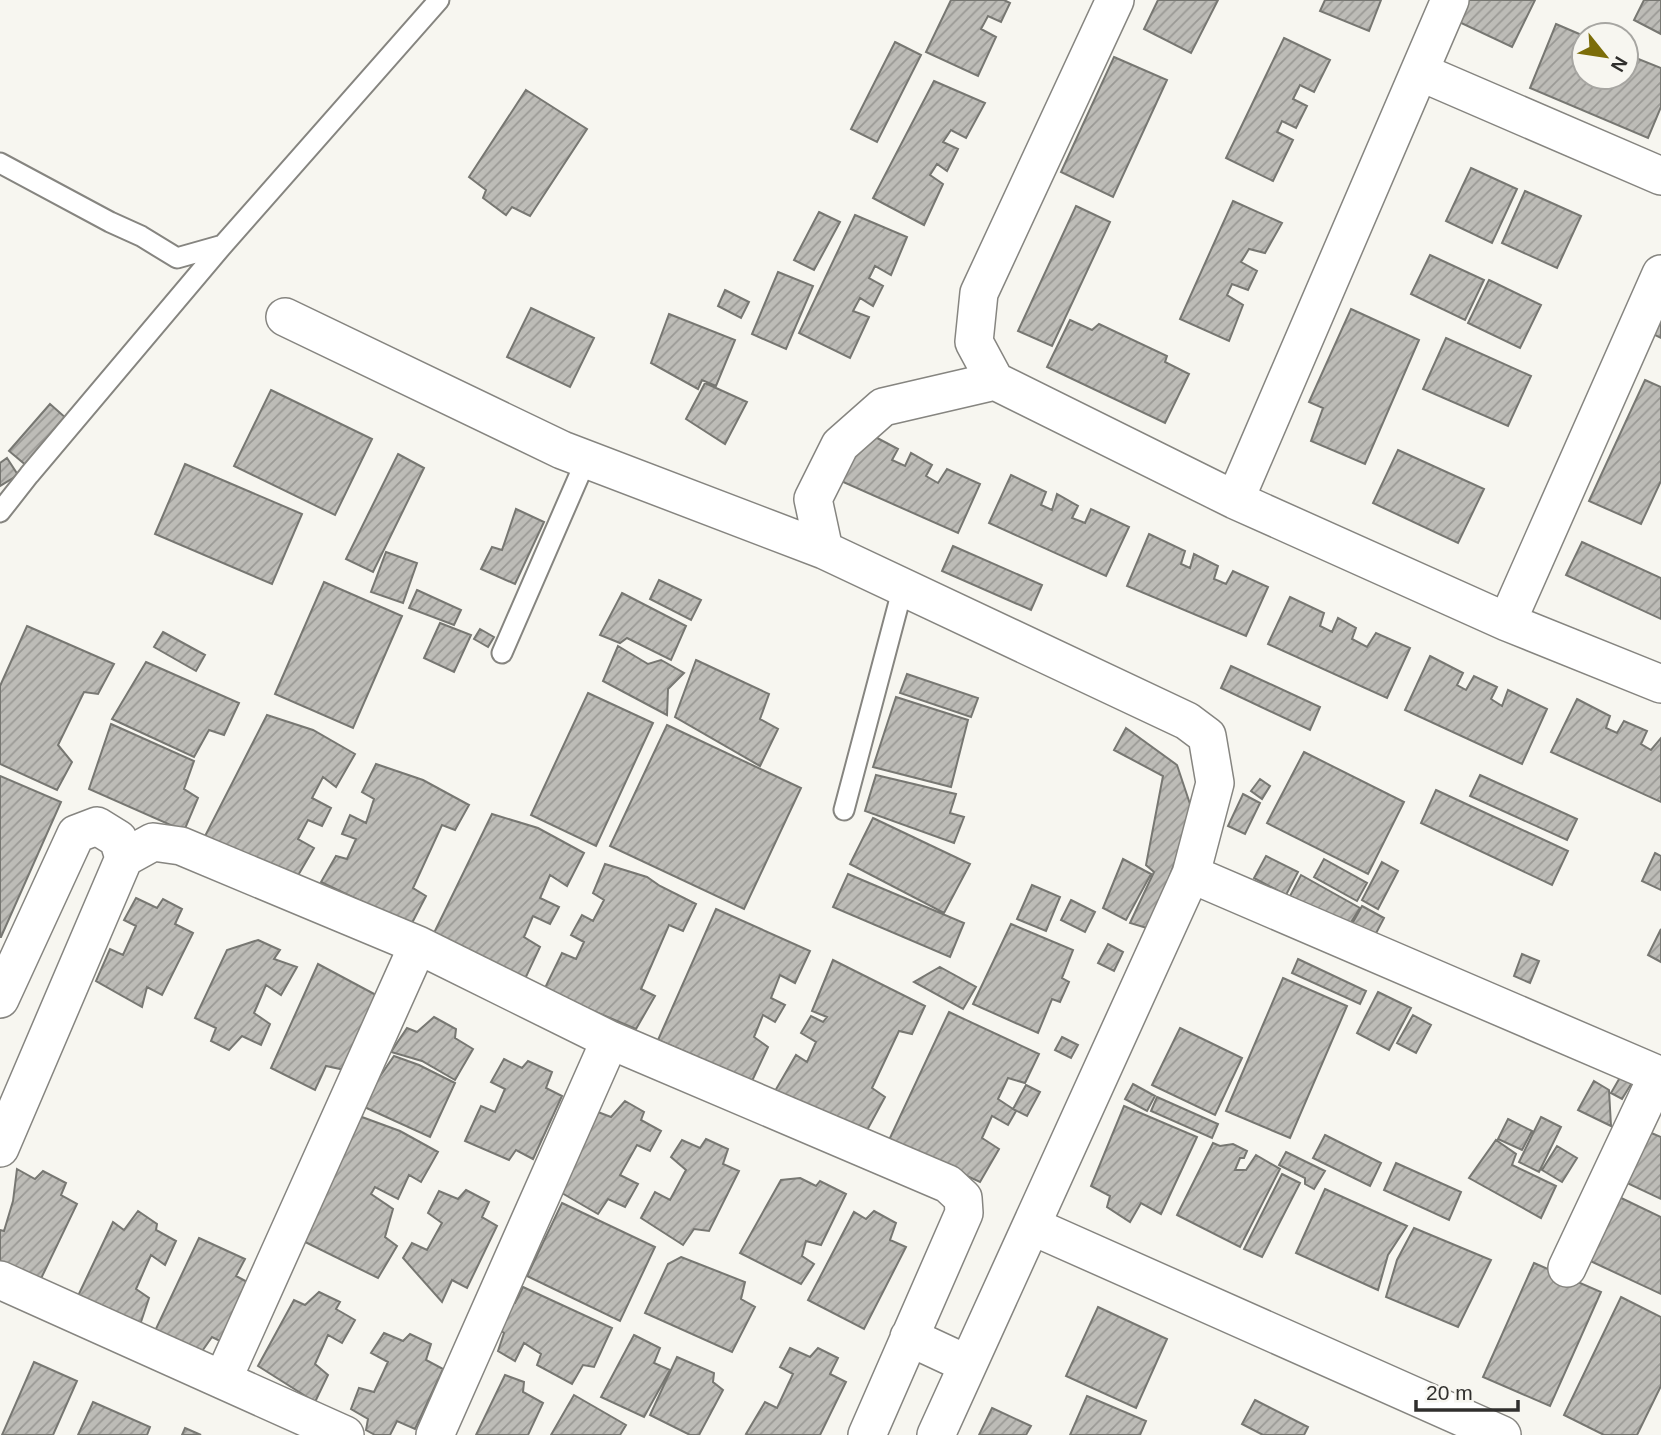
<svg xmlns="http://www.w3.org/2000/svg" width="1661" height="1435" viewBox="0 0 1661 1435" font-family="Arial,sans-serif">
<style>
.building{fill:url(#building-hatch);stroke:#777772;stroke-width:2}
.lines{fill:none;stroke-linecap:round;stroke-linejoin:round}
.lane-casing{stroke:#868580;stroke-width:23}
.street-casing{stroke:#868580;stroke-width:40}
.lane{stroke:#fff;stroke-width:19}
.street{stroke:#fff;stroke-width:37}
</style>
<defs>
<pattern id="building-hatch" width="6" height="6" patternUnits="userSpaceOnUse" patternTransform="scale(1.75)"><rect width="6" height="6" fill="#bdbcb7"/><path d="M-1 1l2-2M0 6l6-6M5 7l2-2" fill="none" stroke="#9a9995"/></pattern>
</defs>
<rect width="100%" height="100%" fill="#f7f6f0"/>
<path class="building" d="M951 0H1004L1010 3 1001 22 988 16 981 29 996 37 978 76 926 52Z
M1158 0H1218L1191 53 1144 29Z
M1325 0H1381L1369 31 1320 11Z
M1467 0H1535L1512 47 1457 21Z
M1644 0H1661V34L1634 20Z
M1556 24 1584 36V77H1626V54L1661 68V107L1648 138 1530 88Z
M1284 38 1330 60 1314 92 1300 85 1293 99 1307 106 1296 128 1282 121 1277 132 1293 140 1273 181 1226 158Z
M895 42 921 55 877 142 851 129Z
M1114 57 1167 80 1113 197 1061 172Z
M934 81 985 103 966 138 951 130 943 142 958 149 947 171 937 164 930 175 943 184 924 225 873 198Z
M526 90 587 129 530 216 512 207 506 215 483 198 486 190 469 177Z
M1471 168 1517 189 1492 243 1446 221Z
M1525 191 1581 216 1557 268 1502 243Z
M1233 201 1282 223 1265 253 1249 249 1241 262 1257 271 1248 290 1232 284 1227 295 1243 305 1229 341 1180 319Z
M1076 206 1110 222 1052 346 1018 331Z
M819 212 840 222 814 270 794 260Z
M855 215 907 237 891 275 875 266 869 278 883 286 873 306 860 298 853 311 869 317 850 358 799 333Z
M1430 255 1484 280 1465 320 1411 294Z
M778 272 813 286 786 349 752 334Z
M1489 280 1541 305 1520 348 1468 323Z
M725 290 749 302 741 318 718 306Z
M531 308 594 338 570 387 507 357Z
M1351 309 1419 340 1365 464 1311 441 1323 408 1309 402Z
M1661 313V338L1651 333Z
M669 314 735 340 716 386 702 380 698 389 651 363Z
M1070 320 1092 330 1099 324 1167 356 1165 362 1189 374 1165 423 1047 367Z
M1446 338 1531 376 1508 426 1423 389Z
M1645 380 1661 387V481L1641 524 1589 501Z
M705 383 747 402 725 444 686 419Z
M271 390 372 439 335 515 234 466Z
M50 404 67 419 27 466 9 451Z
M864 431 898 449 892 460 905 466 911 453 932 465 926 476 938 483 947 469 980 484 958 533 841 481Z
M1398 450 1484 489 1458 543 1373 503Z
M398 454 424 468 373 572 346 559Z
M7 458 18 475 0 486V463Z
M185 464 302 514 272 584 155 534Z
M1011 475 1046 492 1041 505 1052 510 1057 494 1078 506 1072 518 1085 523 1091 509 1129 527 1106 576 989 523Z
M516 509 544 522 515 584 481 569 492 547 502 550Z
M1149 534 1185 551 1181 564 1190 568 1194 554 1218 566 1214 579 1226 584 1233 571 1268 587 1246 636 1127 586Z
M1582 542 1661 578V619L1566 575Z
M953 546 1042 585 1031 610 942 571Z
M386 552 417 563 403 603 371 592Z
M659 580 701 600 691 620 650 599Z
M324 582 402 616 353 728 275 694Z
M417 590 461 610 454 625 409 608Z
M622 593 686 626 671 660 627 638 620 643 600 635Z
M1290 597 1324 613 1320 626 1332 632 1338 618 1356 628 1352 639 1367 647 1376 633 1410 648 1387 698 1268 644Z
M440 623 471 635 454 672 424 658Z
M27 626 114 664 98 694 84 692 58 745 72 762 57 790 0 764V686Z
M480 629 494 637 488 647 474 639Z
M163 632 205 655 196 671 154 647Z
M618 646 648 664 661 660 684 673 668 689 667 715 603 681Z
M1430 656 1463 673 1457 685 1466 690 1474 676 1497 687 1491 699 1502 706 1508 690 1547 709 1522 764 1405 710Z
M696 660 769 694 760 719 778 729 760 766 675 717Z
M146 662 239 703 224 735 209 730 194 757 112 719Z
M1231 666 1320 707 1310 730 1221 688Z
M907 674 978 698 971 717 900 693Z
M588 693 653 723 596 846 531 815Z
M896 697 968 720 951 787 873 767Z
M1577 699 1610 716 1606 728 1617 733 1624 721 1647 731 1641 744 1651 750 1661 738V802L1551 752Z
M267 715 313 730 355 754 336 787 323 777 312 798 331 808 322 826 308 820 298 839 314 848 293 884 204 838Z
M111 724 194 761 184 789 198 798 184 831 89 789Z
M667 725 801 788 744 909 610 846Z
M1126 728 1177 765 1193 813 1150 929 1130 923 1154 872 1146 865 1163 776 1114 750Z
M1304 752 1404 802 1368 874 1267 823Z
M376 764 423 780 469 805 455 830 442 825 413 888 426 896 411 925 321 882 336 856 347 859 356 839 342 834 350 815 366 823 374 799 362 792Z
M876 775 956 794 950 813 964 817 954 843 865 811Z
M1480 775 1577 819 1567 840 1470 796Z
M0 776 61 802 1 937H0Z
M1260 779 1270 786 1262 799 1251 791Z
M1436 790 1568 851 1552 885 1421 823Z
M1243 794 1260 803 1245 834 1228 826Z
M492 814 538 828 584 853 567 886 550 875 540 898 559 907 550 924 533 916 524 937 540 947 525 979 433 935Z
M873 818 970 864 944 913 850 864Z
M1655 853 1661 856V890L1642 881Z
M1266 856 1298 872 1286 895 1254 878Z
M1123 859 1151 874 1126 920 1103 908Z
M1324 859 1367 883 1357 901 1314 877Z
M1382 862 1398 871 1378 909 1362 900Z
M605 864 647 877 660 886 696 904 683 931 669 925 641 989 655 996 636 1029 544 990 562 953 576 959 584 942 571 935 582 915 593 921 604 900 593 893Z
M848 874 964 923 950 957 833 907Z
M1301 875 1360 908 1348 927 1290 896Z
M1032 885 1060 897 1046 931 1017 919Z
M136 898 157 908 163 899 182 909 175 924 193 933 162 995 147 987 142 1007 96 981 110 949 123 955 136 926 124 920Z
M1071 900 1095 912 1085 932 1061 920Z
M1362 906 1384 918 1374 937 1352 924Z
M716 909 810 951 795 983 780 975 771 998 785 1005 775 1022 763 1015 754 1037 768 1047 752 1081 658 1040Z
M1011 924 1073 950 1062 978 1069 982 1060 1002 1052 999 1038 1033 973 1004Z
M1661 929V962L1648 955Z
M258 940 280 950 274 959 297 967 281 995 266 985 254 1013 270 1024 261 1045 242 1036 229 1050 211 1041 216 1028 195 1018 227 950Z
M1108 944 1123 952 1114 971 1098 963Z
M1522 954 1539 961 1530 983 1514 976Z
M1298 959 1366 991 1360 1004 1292 973Z
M833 960 925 1006 912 1034 899 1031 872 1088 885 1097 865 1134 775 1091 796 1055 807 1062 816 1042 801 1033 811 1016 823 1022 827 1017 812 1011Z
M318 964 378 996 345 1070 326 1066 315 1090 271 1068Z
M940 967 976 987 963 1009 914 982Z
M1283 978 1347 1006 1290 1138 1226 1111Z
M1378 992 1411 1008 1389 1050 1357 1033Z
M949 1012 1039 1054 1025 1083 1008 1078 998 1099 1016 1111 1008 1125 992 1116 982 1138 999 1149 980 1182 889 1140Z
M1413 1015 1431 1025 1416 1053 1397 1043Z
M434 1017 456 1029 455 1038 473 1049 455 1080 422 1061 391 1052 407 1028 417 1032Z
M1180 1028 1242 1058 1215 1115 1152 1085Z
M1062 1037 1078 1045 1071 1058 1055 1050Z
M394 1056 419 1065 455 1083 430 1137 360 1105Z
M504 1059 522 1068 528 1061 552 1072 546 1088 562 1096 533 1159 516 1150 509 1160 465 1141 481 1106 495 1112 505 1089 491 1082Z
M1622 1074 1633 1081 1622 1099 1611 1093Z
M1594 1081 1609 1090 1611 1126 1578 1110Z
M1133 1084 1155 1096 1147 1111 1125 1099Z
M1026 1085 1040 1092 1027 1116 1013 1109Z
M1157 1097 1218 1124 1212 1138 1151 1111Z
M625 1101 644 1112 641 1120 661 1131 650 1151 637 1145 620 1175 638 1184 625 1207 608 1199 598 1214 555 1189 598 1112 611 1117Z
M1124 1106 1197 1137 1161 1214 1141 1203 1130 1222 1107 1207 1110 1196 1091 1186Z
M351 1113 400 1131 438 1152 421 1182 409 1175 398 1199 375 1187 371 1194 393 1209 385 1237 397 1246 378 1278 291 1235Z
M1541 1117 1561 1127 1539 1172 1519 1162Z
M1508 1119 1532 1131 1522 1150 1498 1139Z
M1649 1132 1661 1137V1199L1625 1182Z
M1325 1135 1381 1163 1370 1186 1313 1158Z
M706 1139 728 1149 723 1164 739 1171 709 1231 694 1229 683 1245 641 1218 655 1192 670 1200 686 1170 671 1157 682 1140 700 1148Z
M1496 1140 1516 1154 1512 1165 1556 1186 1541 1218 1469 1178Z
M1213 1143 1220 1146 1233 1144 1247 1151 1244 1158H1240L1235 1170H1246L1256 1155 1280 1169 1240 1247 1177 1215Z
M1557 1146 1577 1158 1562 1182 1542 1170Z
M1286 1152 1325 1171 1314 1189 1305 1184V1178L1279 1165Z
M1396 1163 1461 1192 1449 1220 1384 1190Z
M17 1169 35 1179 43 1171 66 1183 61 1195 77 1204 34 1293 0 1275V1230L4 1231 13 1201Z
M1282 1174 1300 1183 1262 1257 1244 1249Z
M800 1178 816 1186 820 1181 846 1194 821 1245 806 1241 802 1256 814 1264 801 1284 740 1253 781 1180Z
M1325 1189 1407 1226 1388 1255 1378 1290 1296 1253Z
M466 1190 489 1202 482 1217 497 1226 467 1288 452 1280 442 1302 403 1258 412 1243 427 1250 442 1223 428 1213 439 1191 458 1199Z
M1617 1196 1661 1217V1294L1586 1259Z
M562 1203 655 1247 620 1321 527 1276Z
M138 1211 157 1224 156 1230 176 1241 165 1265 151 1255 136 1289 149 1298 140 1325 77 1298 113 1222 124 1230Z
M874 1211 896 1223 890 1240 906 1247 864 1329 808 1300 854 1212 866 1219Z
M1414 1228 1491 1260 1458 1327 1386 1297 1397 1260Z
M199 1238 245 1259 236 1276 251 1284 226 1344 212 1337 200 1354 154 1333Z
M681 1257 745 1282 741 1299 755 1307 732 1352 645 1313 668 1264Z
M1534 1263 1601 1292 1550 1406 1483 1377Z
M523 1287 612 1328 594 1367 583 1365 572 1384 537 1365 541 1354 524 1343 515 1361 498 1351 504 1333 495 1326 506 1302 515 1303Z
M319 1292 340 1302 336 1309 355 1320 342 1343 328 1335 315 1364 328 1375 315 1402 258 1366 294 1300 305 1305Z
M1621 1297 1661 1317V1386L1637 1435H1604L1564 1415Z
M1098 1307 1167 1339 1136 1408 1066 1376Z
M384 1333 403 1341 410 1334 431 1344 426 1360 443 1369 415 1429 397 1421 390 1435H375L366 1430 368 1419 351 1409 359 1388 374 1392 388 1362 371 1353Z
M634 1335 660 1348 654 1363 670 1370 644 1417 601 1397Z
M790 1348 810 1357 818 1348 838 1358 830 1374 846 1382 820 1435H749L746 1434 765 1402 777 1408 793 1374 780 1367Z
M677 1357 714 1373 713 1382 723 1390 699 1435H690L650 1415Z
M34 1362 77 1381 53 1435H2Z
M505 1375 524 1382 523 1392 543 1403 528 1435H476Z
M574 1395 626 1425 620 1435H551Z
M1087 1396 1146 1421 1140 1435H1070Z
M1255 1400 1308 1427 1304 1435H1263L1242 1424Z
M93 1402 150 1427 147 1435H78Z
M992 1408 1031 1426 1026 1435H979Z
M185 1428 201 1435H182Z"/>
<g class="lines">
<defs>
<path id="lane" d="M0 163 110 222 141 236 177 258 223 245
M0 512 29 475 223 245 439 0
M502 653 586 460
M844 810 903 587"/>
<path id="street" d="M1115 0 979 293 974 342 995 381 1235 500 1507 622 1661 684
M1420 72 1661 176
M285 317 562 450 824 550
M1235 500 1450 0
M1507 622 1661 274
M1191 874 1661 1076
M0 999 76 834 97 826 118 839 124 858
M0 1148 124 858 153 842 181 846 418 945 610 1040 948 1184 963 1198 964 1213 867 1435
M1032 1226 1502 1435
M1567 1268 1658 1075
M0 1280 345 1435
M909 1337 967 1364
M223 1379 418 945
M435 1435 610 1040
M936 1435 1191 874 1215 783 1207 736 1187 721 824 550 813 499 840 445 883 407 995 381"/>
</defs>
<use href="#lane" class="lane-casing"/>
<use href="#street" class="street-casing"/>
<use href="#lane" class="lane"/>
<use href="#street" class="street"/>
</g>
<g transform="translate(1605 56) rotate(120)"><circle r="33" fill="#f7f6f0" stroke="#a7a6a2" stroke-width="2"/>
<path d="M0-5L12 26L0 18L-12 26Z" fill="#7c6d09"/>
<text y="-10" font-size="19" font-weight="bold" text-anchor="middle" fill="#302f2d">N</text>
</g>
<path d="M1416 1400v10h102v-10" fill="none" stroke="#302f2d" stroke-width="3.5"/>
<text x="1426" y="1400" font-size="21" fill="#302f2d" stroke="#f7f6f0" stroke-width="5" paint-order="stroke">20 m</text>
</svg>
